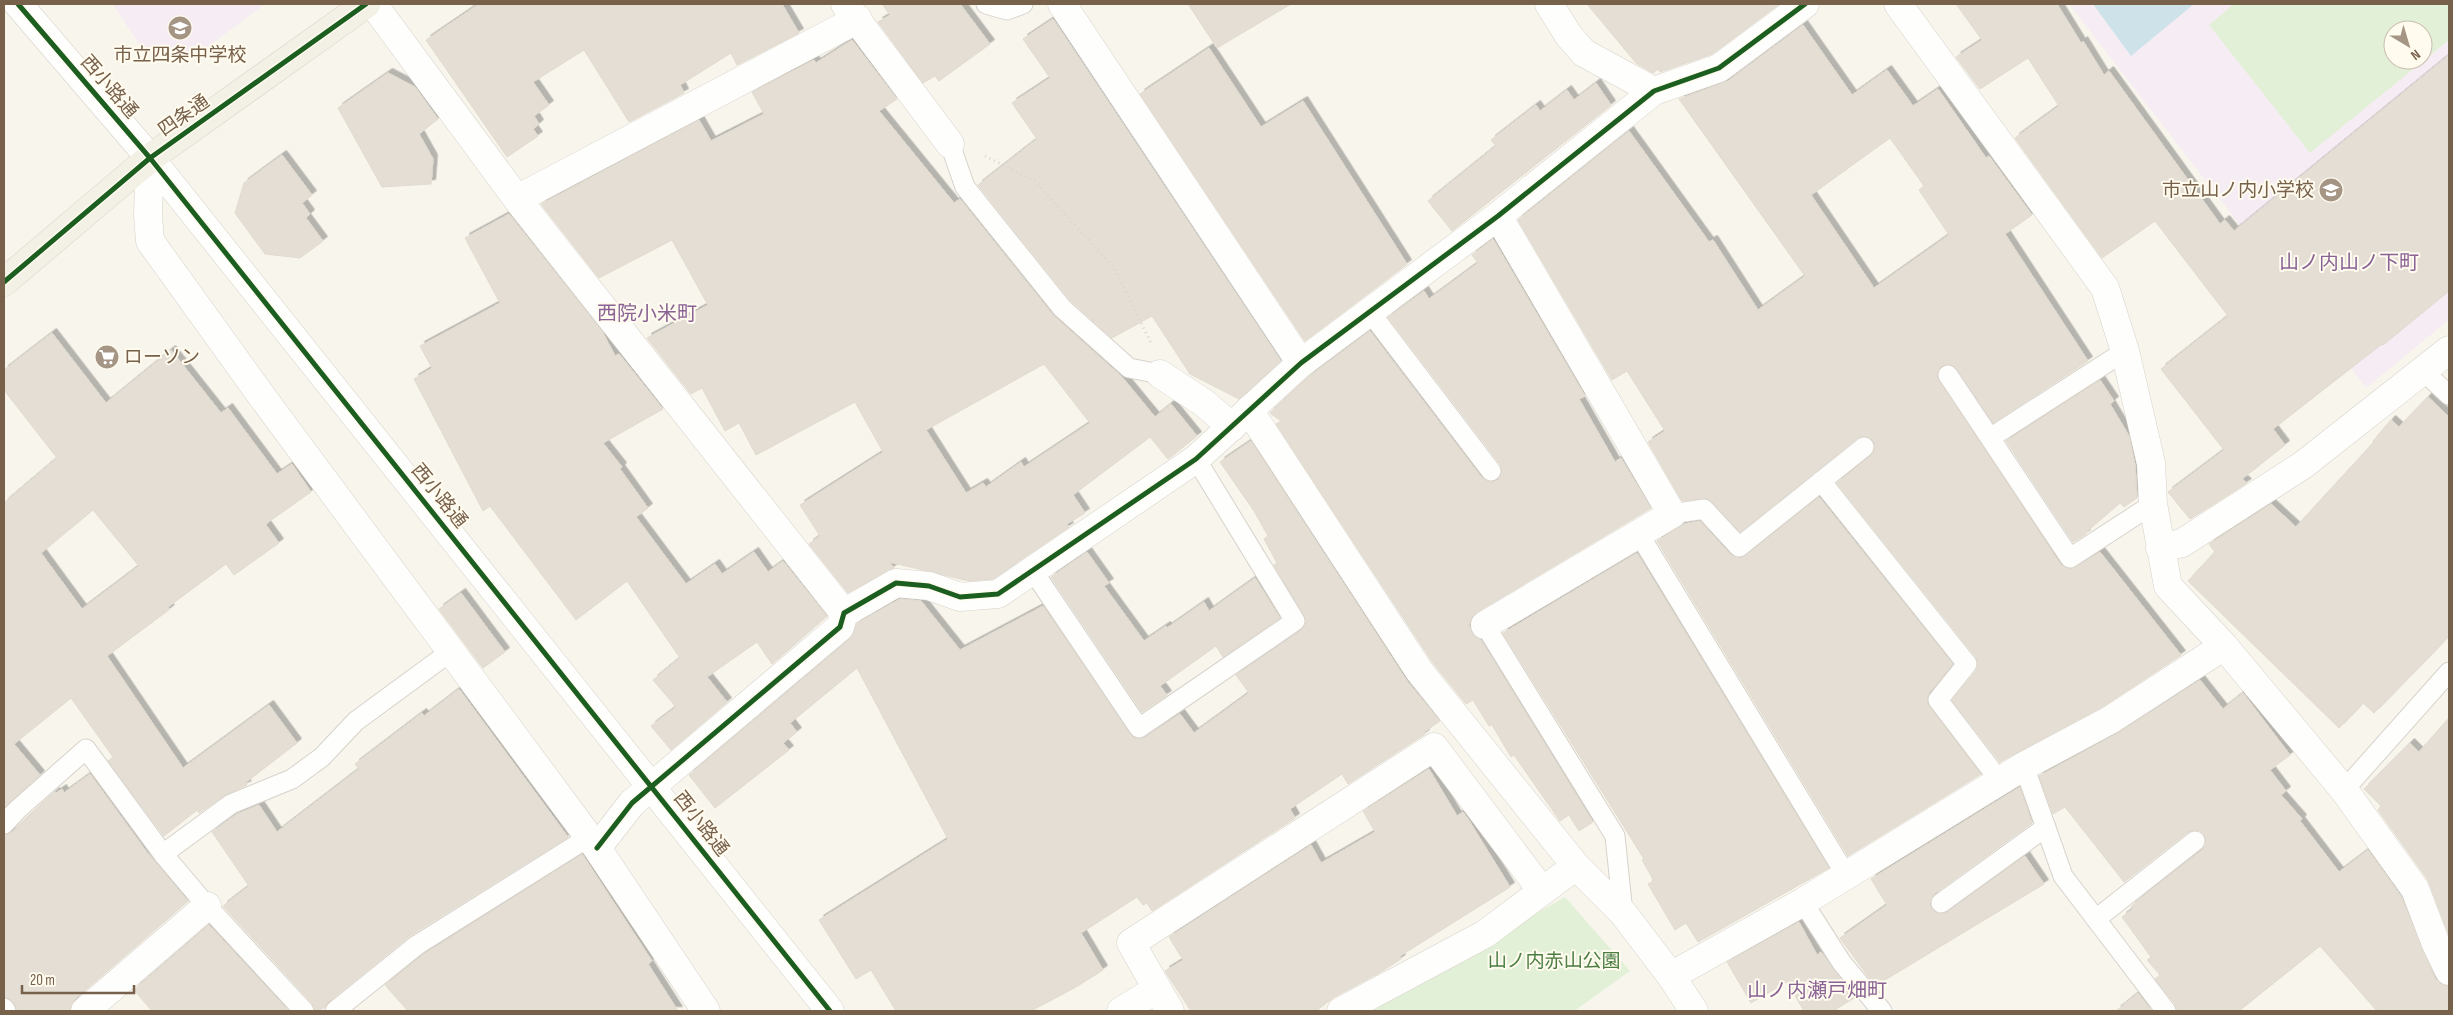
<svg xmlns="http://www.w3.org/2000/svg" width="2453" height="1015" viewBox="0 0 2453 1015" font-family="'Sofia Sans Condensed','Noto Sans JP',sans-serif">
<style>
.education{fill:#f6ecf4;fill-rule:evenodd}
.green{fill:#e2f0d7;fill-rule:evenodd}
.water{fill:#cde3e9}
.building{fill:#e5ded4;stroke:#e1dacf;fill-rule:evenodd;filter:url(#shadow)}
.lines{fill:none;stroke-linecap:round;stroke-linejoin:round}
.service-casing{stroke:#d7d2cb;stroke-width:21}
.minor-casing{stroke:#d7d2cb;stroke-width:29}
.tertiary-casing{stroke:#d7d2cb;stroke-width:29}
.primary-casing{stroke:#dad2ca;stroke-width:29}
.path{stroke:#dad5cf;stroke-width:3;stroke-dasharray:1 4;stroke-linecap:butt}
.service{stroke:#fefefc;stroke-width:19}
.minor{stroke:#fefefc;stroke-width:28}
.tertiary{stroke:#fefefc;stroke-width:28}
.primary{stroke:#f3f0e6;stroke-width:28}
.cycleway-casing{stroke:#fffbef;stroke-width:8}
.cycleway{stroke:#1b5e20;stroke-width:5}
.labels{text-anchor:middle;dominant-baseline:central;stroke-width:4;stroke-linejoin:round;paint-order:stroke}
.poi-label{font-size:19px;fill:#78614b;stroke:#fffbef}
.street-label{font-size:19px;fill:#78614b;stroke:#fffbef}
.park-label{font-size:19px;fill:#4c7e42;stroke:#fffbef}
.neighbourhood-label{font-size:20px;fill:#8a6394;stroke:#fffbef}
</style>
<defs>
<filter id="shadow"><feDropShadow dx="4.5" dy="-4.5" stdDeviation="0" flood-color="#0004"/></filter>
</defs>
<rect width="100%" height="100%" fill="#f8f5ed"/>
<path class="education" d="M112 4H265L187 62 145 52Z
M2069 4H2449V320L2366 388ZM2393 30H2423V60H2393Z"/>
<path class="green" d="M2234 4H2449V40L2310 153 2209 25ZM2393 30H2423V60H2393Z
M1565 897 1630 971 1574 1011H1366Z"/>
<path class="water" d="M2093 4H2194L2131 56Z"/>
<path class="building" d="M479 4H782L799 33 737 65 731 53 680 85 684 93 629 122 584 50 533 82 549 105 534 116 539 124 533 129 538 136 507 157 426 40Z
M882 4H960L990 44 939 81 935 76 923 83 878 22 890 15Z
M1188 4H1291L1217 48Z
M1587 4H1779L1712 54 1660 72 1658 69 1653 73 1636 63Z
M1956 4H2057L2081 43 2083 41 2104 75 2109 71 2220 224 2225 220 2234 231 2449 55V291L2383 345 2382 344 2273 429 2285 445 2242 479 2247 483 2190 519 2168 492 2224 450 2161 369 2228 316 2155 221 2102 258 2015 138 2059 106 2028 58 1980 89 1956 57 1982 40Z
M1053 19 1281 361 1239 399 1190 374 1152 316 1112 338 1070 300 978 185 1037 139 1012 103 1050 78 1023 39Z
M1803 25 1852 95 1887 70 1913 106 1938 89 1986 158 1989 156 2032 215 2005 234 2088 361 1993 423 1953 365 1948 364 1941 366 1937 376 2061 565 2071 569 2100 552 2181 655 2102 707 2000 762 1952 700 1976 671 1978 666 1976 657 1837 483 1871 455 1875 446 1872 440 1863 436 1857 438 1740 532 1708 499 1682 501 1648 442 1665 431 1627 371 1612 380 1518 220 1629 131 1709 242 1713 240 1758 310 1805 276 1679 99 1728 81ZM1890 138 1924 186 1919 190 1949 235 1874 288 1811 195Z
M852 40 897 99 879 111 954 203 960 199 1053 315 1122 377 1155 417 1171 404 1197 436 1168 459 1150 437 1073 495 1085 513 1067 524 1069 527 993 579 969 581 889 562 894 568 848 593 809 544 820 536 800 505 883 452 855 402 756 455 739 423 725 431 702 388 691 394 647 338 708 305 672 240 599 278 541 204 699 120 711 141 764 114 752 92 814 60 816 63ZM1044 364 1090 423 1024 467 1021 462 986 487 983 483 966 493 926 430Z
M1209 48 1261 127 1303 101 1407 264 1305 341 1140 94Z
M388 73 415 87 438 119 419 134 433 159 431 184 382 187 338 108Z
M1596 83 1611 105 1452 231 1428 201 1496 146 1491 140 1536 105 1540 111 1567 90 1574 100Z
M282 155 312 195 302 203 310 214 306 218 323 241 300 258 265 254 235 213 244 183Z
M509 214 602 331 615 356 619 354 663 409 603 443 622 467 620 469 648 508 636 517 686 584 715 564 722 574 754 552 768 572 783 561 827 616 772 664 757 642 707 677 727 702 671 750 651 726 676 707 653 680 680 658 627 581 576 620 490 506 483 511 414 379 432 368 420 346 500 303 465 238Z
M1493 239 1585 396 1579 399 1615 462 1621 458 1651 508 1477 612 1472 617 1469 625 1472 633 1481 640 1593 822 1579 831 1569 815 1560 821 1514 755 1511 757 1492 725 1489 726 1473 700 1466 704 1433 663 1276 424 1281 421 1270 413 1311 375 1370 331 1482 478 1492 482 1498 480 1502 470 1500 464 1388 317 1424 291 1429 299 1478 263 1472 255Z
M52 333 106 403 171 350 221 413 228 408 277 474 292 464 311 492 267 523 266 525 279 543 234 575 226 564 168 607 170 609 107 656 183 768 269 705 297 743 245 783 247 785 225 795 199 813 197 810 164 836 108 761 113 757 71 698 14 744 40 775 4 808V503L57 458 4 390V370ZM93 510 139 566 82 609 41 553Z
M2100 380 2114 401 2110 404 2129 436 2135 465 2137 498 2124 507 2120 503 2085 533 2086 534 2073 542 2006 441Z
M2428 397 2449 417V636L2374 713 2363 703 2339 728 2188 581 2215 552 2209 544 2271 504 2296 527 2374 442 2373 441 2391 420 2399 427Z
M1251 441 1407 681 1440 721 1424 732 1425 734 1348 784 1342 774 1290 809 1295 818 1152 911 1147 903 1143 905 1137 897 1081 933 1103 970 1076 987 1031 1011H896L871 970 856 979 819 920 948 839 857 668 790 723 797 732 783 743 789 750 715 808 689 775 850 639 857 623 900 599 921 601 960 650 1043 606 1134 738 1145 737 1180 714 1194 733 1249 693 1236 675 1301 630 1306 621 1274 565 1277 563 1264 539 1268 536 1254 511 1220 462Z
M1819 497 1953 664 1929 693 1927 703 1981 774 1848 856 1657 541 1684 524 1700 521 1731 555 1741 558Z
M1087 552 1109 583 1104 586 1144 641 1166 626 1167 628 1204 602 1209 611 1255 578 1280 618 1223 657 1216 646 1160 686 1167 695 1142 712 1051 577Z
M1637 553 1829 868 1698 942 1686 923 1675 930 1648 884 1654 881 1642 860 1644 859 1503 633Z
M461 593 505 652 483 668 439 609Z
M2200 680 2223 709 2243 693 2290 755 2270 770 2286 791 2281 795 2302 819 2300 821 2339 872 2368 850 2401 896 2435 978 2441 984 2449 986V1011H2377L2320 946 2239 1011H2177L2175 1004 2155 979 2160 975 2147 960 2151 957 2122 917 2133 909 2131 907 2138 900 2202 850 2206 845 2204 834 2199 830 2188 832 2124 882 2065 807 2053 814 2039 776 2118 733Z
M459 689 568 837 411 935 328 1002 324 1008 315 1011 312 1003 223 906 249 886 212 832 237 814 259 805 277 832 359 769 355 764 422 713 424 716Z
M2449 718V935L2428 880 2378 810 2381 806 2364 789 2410 743 2419 752Z
M1429 769 1457 816 1463 812 1468 819 1510 887 1400 956 1401 959 1379 973 1334 997 1316 1011H1191L1165 971 1183 960 1169 937 1311 845 1321 863 1375 832 1363 811Z
M90 774 146 851 188 901 75 999 70 1011H17L13 1001 4 997V835L12 832 55 792 56 793 62 789 64 793Z
M2020 787 2032 823 1934 894 1930 905 1937 913 1947 912 2025 856 2044 884 1875 986 1840 938 1887 905 1871 879Z
M582 854 652 961 648 964 678 1011H408L385 985 424 954Z
M1799 922 1817 955 1821 952 1856 997 1833 1011H1804L1787 982 1751 1003 1727 962Z
M209 925 289 1011H152L134 990Z
M2138 993 2152 1011H2116Z"/>
<g class="lines">
<defs>
<path id="service" d="M986 4 1007 10 1023 4
M950 144 965 187 1062 308 1129 368 1160 374
M1370 312 1491 471
M2423 371 2449 395
M1948 375 2070 558 2153 504
M1990 438 2125 351
M1821 481 1967 664 1938 700 2000 781
M1672 514 1704 509 1739 547 1864 447
M1639 534 1846 875
M1033 571 1139 728 1295 621 1196 459
M1485 625 1615 836 1623 913
M2024 766 2063 876 2166 1011
M2344 790 2449 672
M4 824 17 810 86 749 163 854 207 906 304 1011
M163 854 231 804 292 779 322 757 356 721 450 652
M1803 902 1842 963 1882 1011
M1941 903 2046 827
M2096 919 2195 841
M4 1008 6 1011
M335 1011 417 945 589 837"/>
<path id="minor" d="M373 4 517 199 844 613
M845 4 950 144
M1062 4 1301 363
M1549 4 1569 36 1584 53 1654 91
M1898 4 2105 288 2125 351 2151 463 2153 504 2168 586 2224 646 2344 790 2415 889 2436 944 2449 971
M150 158 148 215 150 241 263 398 597 848 706 1011
M517 199 858 19
M1160 374 1204 403 1232 427
M1249 410 1420 672 1576 866 1623 913 1671 976 1694 1011
M2160 548 2182 543 2303 465 2449 350
M1485 625 1672 514 1498 216
M597 848 632 803 840 627 844 613 896 583 929 586 960 597 998 594 1196 459 1301 363 1498 216 1654 91 1719 68 1805 4
M1671 976 1803 902 2024 766 2110 720 2224 646
M85 1011 207 906
M1121 1011 1157 989
M1170 1011 1131 943 1434 747 1542 891
M1341 1011 1485 934 1576 866"/>
<path id="tertiary" d="M18 4 150 158 830 1011"/>
<path id="primary" d="M4 282 150 158 366 4"/>
</defs>
<use href="#service" class="service-casing"/>
<use href="#minor" class="minor-casing"/>
<use href="#tertiary" class="tertiary-casing"/>
<use href="#primary" class="primary-casing"/>
<path class="path" d="M985 156 1035 181 1115 269 1151 343"/>
<use href="#service" class="service"/>
<use href="#minor" class="minor"/>
<use href="#tertiary" class="tertiary"/>
<use href="#primary" class="primary"/>
<defs>
<path id="cycleway" d="M18 4 150 158 830 1011
M4 282 150 158 366 4
M597 848 632 803 840 627 844 613 896 583 929 586 960 597 998 594 1196 459 1301 363 1498 216 1654 91 1719 68 1805 4"/>
</defs>
<use href="#cycleway" class="cycleway-casing"/>
<use href="#cycleway" class="cycleway"/>
</g>
<defs>
<symbol id="school-disc" viewBox="-11 -11 22 22"><circle r="9.5" fill="#a59584" stroke="#fffbef"/><path d="M0-5L7-2L0 1L-7-2ZM-4 1L0 2.5L4 1V4Q0 6-4 4Z" fill="#fff"/></symbol>
<symbol id="supermarket-disc" viewBox="-11 -11 22 22"><circle r="9.5" fill="#a59584" stroke="#fffbef"/><path d="M-6-5.5h2.5l.6 2H6L4.5 2H-2.5L-4.4-4H-6ZM-1.5 3.2a1.3 1.3 0 1 0 .1 0ZM3 3.2a1.3 1.3 0 1 0 .1 0Z" fill="#fff"/></symbol>
</defs>
<g fill-rule="evenodd">
<use href="#school-disc" x="166" y="14" width="28" height="28"/>
<use href="#school-disc" x="2317" y="176" width="28" height="28"/>
<use href="#supermarket-disc" x="93" y="343" width="28" height="28"/>
</g>
<g class="labels">
<g class="poi-label">
<text x="180" y="55">市立四条中学校</text>
<text x="2314" y="190" text-anchor="end">市立山ノ内小学校</text>
<text x="124" y="357" text-anchor="start">ローソン</text>
</g>
<g class="street-label">
<text transform="translate(109 87) rotate(49)">西小路通</text>
<text transform="translate(184 116) rotate(-35)">四条通</text>
<text transform="translate(439 496) rotate(51)">西小路通</text>
<text transform="translate(701 824) rotate(52)">西小路通</text>
</g>
<g class="park-label">
<text x="1554" y="961">山ノ内赤山公園</text>
</g>
<g class="neighbourhood-label">
<text x="2349" y="263">山ノ内山ノ下町</text>
<text x="647" y="314">西院小米町</text>
<text x="1817" y="991">山ノ内瀬戸畑町</text>
</g>
</g>
<rect width="2453" height="1015" fill="none" stroke="#78614b" stroke-width="10"/>
<g transform="translate(2408 45) rotate(142)"><circle r="24" fill="#fffbef" stroke="#c9bdad"/>
<path d="M0-4L9 19L0 12L-9 19Z" fill="#a59584"/>
<text y="-8" font-size="14" font-weight="bold" text-anchor="middle" fill="#78614b">N</text>
</g>
<path d="M22 985v8h112v-8" fill="none" stroke="#78614b" stroke-width="2.5"/>
<text x="30" y="985" font-size="15" fill="#78614b" stroke="#fffbef" stroke-width="4" paint-order="stroke">20 m</text>
</svg>
